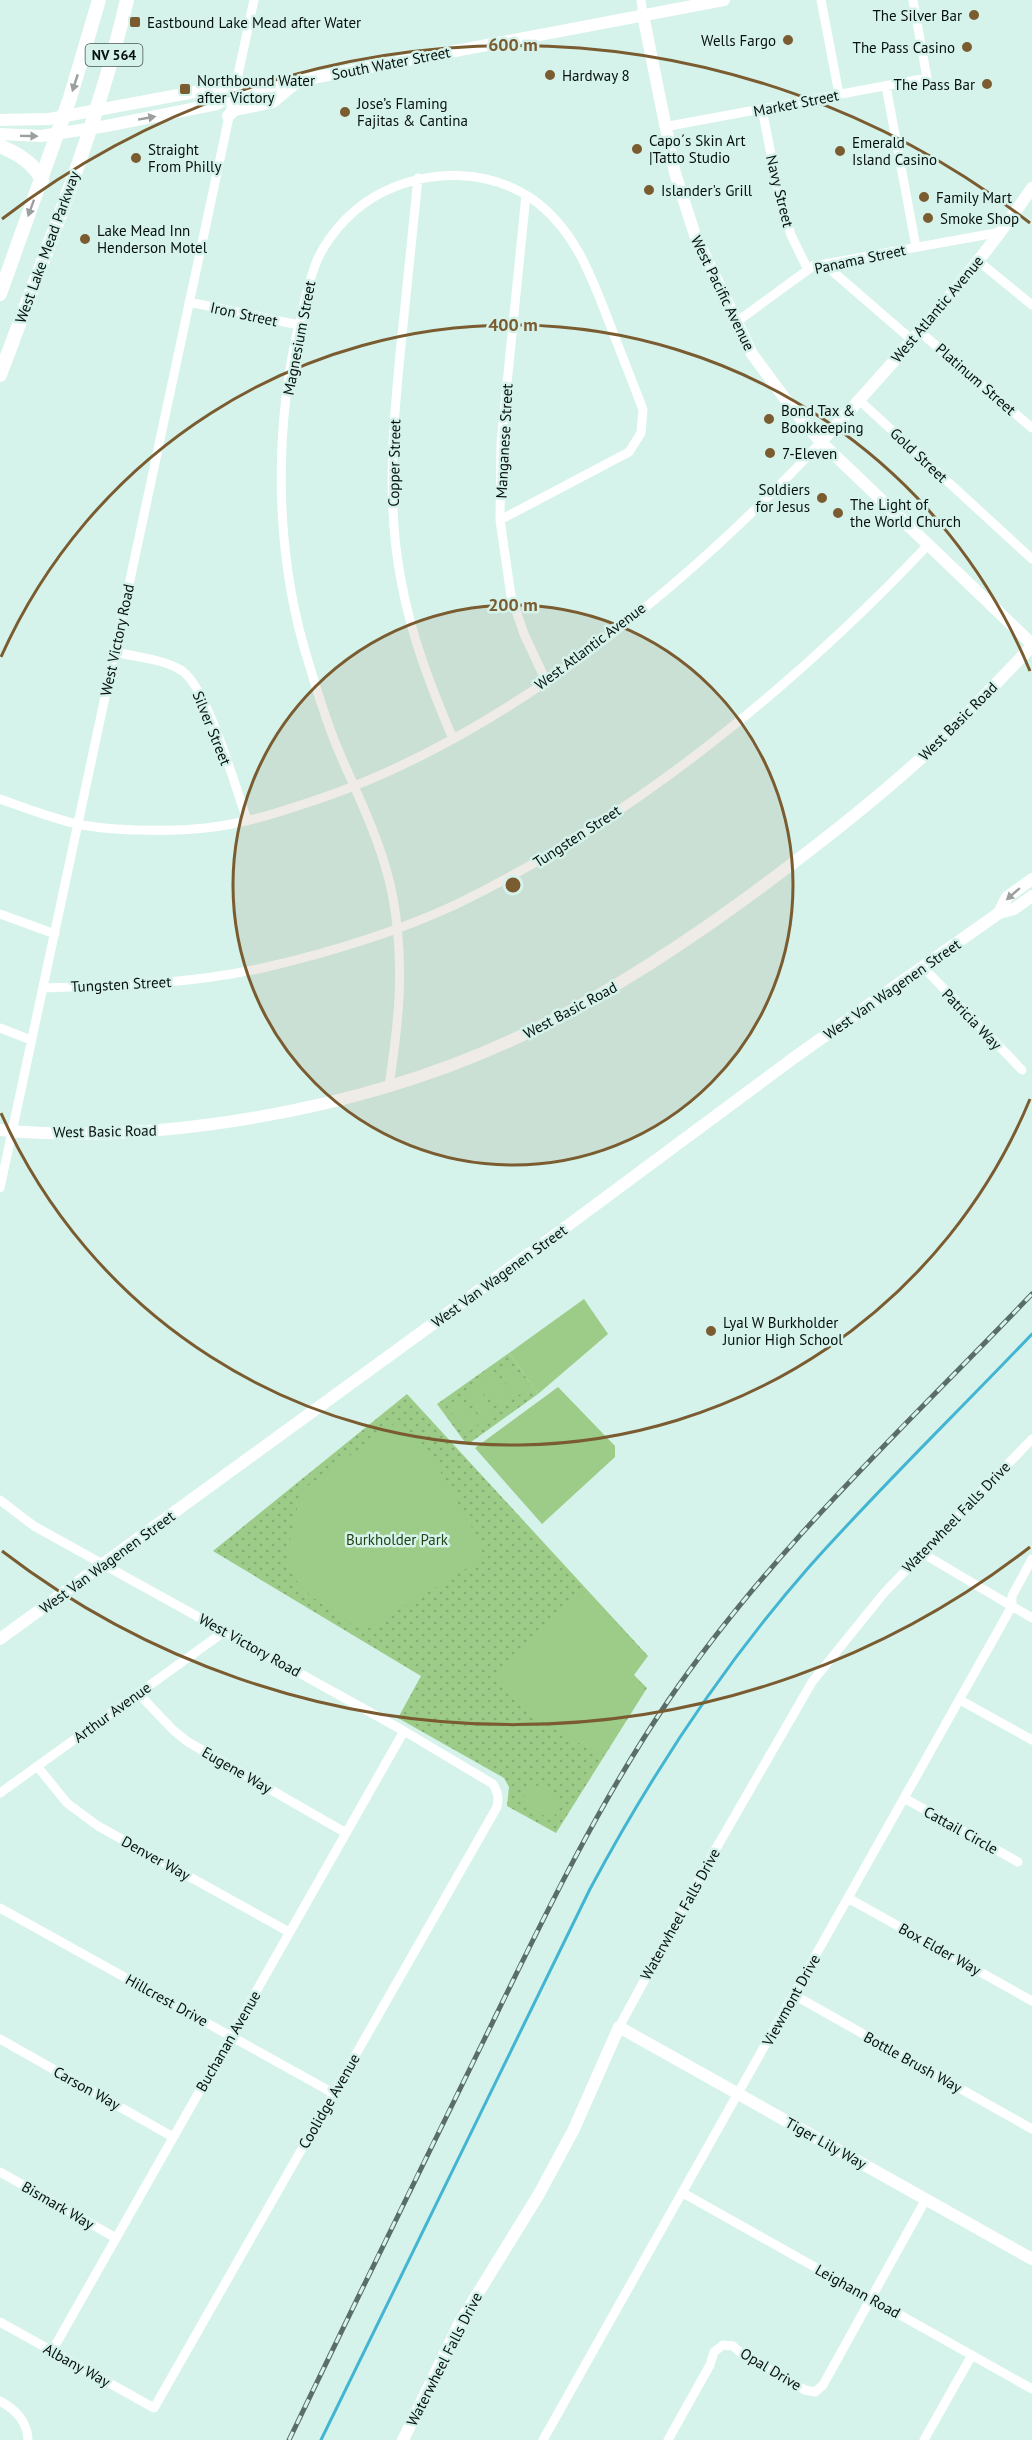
<svg xmlns="http://www.w3.org/2000/svg" width="1032" height="2440" viewBox="0 0 1032 2440" font-family="'PT Sans',sans-serif">
<style>
.park{fill:url(#park-dots)}
.pitch{fill:#9ccc88}
.lines{fill:none;stroke-linecap:round;stroke-linejoin:round}
.stream{stroke:#43b5d2;stroke-width:3}
.street{stroke:#fff;stroke-width:9}
.secondary{stroke:#fff;stroke-width:12}
.primary{stroke:#fff;stroke-width:14}
.rail-casing{stroke:#5b6d69;stroke-width:5}
.rail{stroke:#d5f3eb;stroke-width:3;stroke-dasharray:9;stroke-linecap:butt}
.oneway{fill:#9c9f9f}
.ring{fill:none;stroke:#7a5c30;stroke-width:3}
.poi-dot{fill:#7a5c30;stroke:#d5f3eb;stroke-width:2}
.labels{text-anchor:middle;dominant-baseline:central;stroke-width:5;stroke-linejoin:round;paint-order:stroke}
.shield{fill:#d5f3eb;stroke:#455450;stroke-width:1.5}
.shield-label{font-size:14px;font-weight:bold;fill:#07100e}
.poi-label{font-size:15px;fill:#07100e;stroke:#d5f3eb;text-anchor:start}
.street-label{font-size:15px;fill:#07100e;stroke:#d5f3eb}
.park-label{font-size:15px;fill:#244415;stroke:#d5f3eb}
.centre{fill:#7a5c30;stroke:#d5f3eb;stroke-width:3}
.ring-label{font-size:18px;text-anchor:middle;font-weight:bold;fill:#7a5c30;stroke:#d5f3eb;stroke-width:5;stroke-linejoin:round;paint-order:stroke}
</style>
<defs>
<pattern id="park-dots" width="8" height="8" patternUnits="userSpaceOnUse" patternTransform="scale(1.5)"><rect width="8" height="8" fill="#9ccc88"/><path d="M2 2h.1M6 6h.1" fill="none" stroke="#85ae74" stroke-width="1.8" stroke-linecap="round"/></pattern>
</defs>
<rect width="100%" height="100%" fill="#d5f3eb"/>
<path class="park" d="M509 1353 538 1394 467 1445 437 1404Z
M407 1394 648 1656 634 1675 647 1688 556 1833 507 1806 509 1787 504 1778 398 1718 421 1676 213 1551Z"/>
<path class="pitch" d="M584 1299 608 1334 538 1394 509 1353Z
M509 1361 529 1388 516 1397 497 1370Z
M493 1373 512 1400 500 1409 480 1382Z
M476 1385 496 1412 483 1421 464 1394Z
M558 1387 615 1446V1457L542 1524 475 1448Z
M460 1397 479 1424 467 1433 447 1406Z
M398 1421 433 1459 483 1547 480 1560 364 1631C346 1622 299 1592 292 1573 284 1548 296 1515 302 1490Z
M586 1591 647 1656 633 1675 645 1689 602 1757 540 1720 499 1678 500 1668Z
M532 1783 563 1800 552 1820 521 1803Z"/>
<g class="lines">
<path class="stream" d="M321 2440 590 1889C651 1775 723 1665 809 1567 880 1487 958 1412 1032 1334"/>
<path class="street" d="M641 0 643 15
M821 0 839 94
M886 86 916 247
M762 109 780 200 791 235 808 270
M664 127 927 78 913 0
M418 178C412 234 407 290 401 345 393 424 386 502 401 580 411 636 431 687 453 739
M526 195 501 443 500 520 511 596 524 634 546 681
M977 260 1032 305
M824 264 912 340
M189 302 299 325
M735 323 813 266 1001 232
M919 331 1032 428
M859 400 1032 559
M115 652C136 657 162 659 181 670 207 686 236 789 247 820
M0 799C25 808 51 818 77 824 111 831 170 832 205 828 244 824 280 812 316 800 504 737 687 586 821 442
M0 914 55 934
M923 967 1022 1070
M43 988C118 986 193 984 267 967 331 952 397 932 457 904 632 819 795 686 928 545
M0 1028 31 1040
M389 1086C399 1020 405 965 393 898 383 844 358 797 337 747 326 720 317 691 309 664 274 554 273 427 301 316 306 297 310 276 318 258 332 230 355 206 383 192 430 169 487 169 531 198 574 228 591 275 609 322 620 351 632 380 643 410L641 433 629 452 500 520
M0 1188 254 0
M0 1500 34 1526 404 1731 493 1784C498 1793 499 1798 497 1807L154 2408 0 2322
M922 1553 1032 1618
M138 1693 173 1730 188 1742 346 1833
M960 1700 1032 1740
M37 1766 67 1803 98 1826 289 1932
M0 1793 225 1631
M904 1798 1018 1862
M848 1898 1032 2001
M0 1908 333 2093
M794 1995 1032 2129
M619 2027 714 1852 812 1682 884 1593 1032 1439
M0 2039 173 2137
M0 2172 116 2238
M683 2193 1032 2389
M52 2351 404 1731
M0 2401C16 2410 27 2421 28 2440
M543 2440 1012 1606V1596L1032 1559
M668 2440 710 2365 714 2352 723 2345 733 2346 742 2354 805 2390 815 2392 823 2385 926 2199
M924 2440 972 2355"/>
<path class="secondary" d="M643 15 675 173 695 235 752 354 792 408 821 442 1032 644
M228 116 235 110 273 102 297 82
M0 120 49 119 221 87 234 93
M0 134 41 136 106 126 217 104 234 93 724 0
M821 442C895 361 970 278 1032 188
M999 913 1007 897 1032 879
M0 1130C71 1137 142 1134 213 1124 323 1109 431 1080 531 1031 618 989 699 934 776 876 828 837 880 796 928 752 964 719 998 681 1032 646
M0 1639 555 1235 795 1057 999 913 1014 909 1032 896
M403 2440 459 2324 539 2194 574 2129 619 2027 1032 2259"/>
<path class="primary" d="M0 146C18 154 33 162 42 180
M0 294 70 98 99 0
M0 375C46 251 97 128 127 0"/>
<defs>
<path id="rail" d="M289 2440C353 2307 418 2174 483 2042 540 1925 595 1809 668 1701 771 1550 906 1426 1032 1294"/>
</defs>
<use href="#rail" class="rail-casing"/>
<use href="#rail" class="rail"/>
</g>
<defs><path id="oneway-solid" d="M-6-.8H1V-3.2L6.5 0L1 3.2V.8H-6Z" transform="scale(1.5)"/></defs>
<g class="oneway">
<use href="#oneway-solid" transform="translate(75 83) rotate(108)"/>
<use href="#oneway-solid" transform="translate(147 118) rotate(-10)"/>
<use href="#oneway-solid" transform="translate(29 136) rotate(1)"/>
<use href="#oneway-solid" transform="translate(31 208) rotate(110)"/>
<use href="#oneway-solid" transform="translate(1013 894) rotate(139)"/>
</g>
<circle cx="513" cy="885" r="280" fill="#7a5c30" fill-opacity=".12"/>
<g class="ring">
<circle cx="513" cy="885" r="280"/>
<path d="M1030 1099A560 560 0 0 1 1 1113M1 657A560 560 0 0 1 1030 671"/>
<path d="M1030 1547A840 840 0 0 1 2 1551M2 219A840 840 0 0 1 1030 223"/>
</g>
<g class="poi-dot">
<circle cx="974" cy="15" r="6"/>
<rect x="129" y="16" width="12" height="12" rx="3"/>
<circle cx="788" cy="40" r="6"/>
<circle cx="967" cy="47" r="6"/>
<circle cx="550" cy="75" r="6"/>
<circle cx="987" cy="84" r="6"/>
<rect x="179" y="83" width="12" height="12" rx="3"/>
<circle cx="345" cy="112" r="6"/>
<circle cx="637" cy="149" r="6"/>
<circle cx="840" cy="151" r="6"/>
<circle cx="136" cy="158" r="6"/>
<circle cx="649" cy="190" r="6"/>
<circle cx="924" cy="197" r="6"/>
<circle cx="928" cy="218" r="6"/>
<circle cx="85" cy="239" r="6"/>
<circle cx="769" cy="419" r="6"/>
<circle cx="770" cy="453" r="6"/>
<circle cx="822" cy="498" r="6"/>
<circle cx="838" cy="513" r="6"/>
<circle cx="711" cy="1331" r="6"/>
</g>
<g class="labels">
<rect class="shield" x="85.5" y="44" width="57" height="22" rx="4.5"/>
<g class="shield-label">
<text x="114" y="55">NV 564</text>
</g>
<g class="poi-label">
<text x="962" y="15" text-anchor="end">The Silver Bar</text>
<text x="147" y="22">Eastbound Lake Mead after Water</text>
<text x="776" y="40" text-anchor="end">Wells Fargo</text>
<text x="955" y="47" text-anchor="end">The Pass Casino</text>
<text x="562" y="75">Hardway 8</text>
<text x="197" y="80">Northbound Water<tspan x="197" dy="17">after Victory</tspan></text>
<text x="975" y="84" text-anchor="end">The Pass Bar</text>
<text x="357" y="103">Jose’s Flaming<tspan x="357" dy="17">Fajitas &amp; Cantina</tspan></text>
<text x="649" y="140">Capo´s Skin Art<tspan x="649" dy="17">|Tatto Studio</tspan></text>
<text x="852" y="142">Emerald<tspan x="852" dy="17">Island Casino</tspan></text>
<text x="148" y="149">Straight<tspan x="148" dy="17">From Philly</tspan></text>
<text x="661" y="190">Islander's Grill</text>
<text x="936" y="197">Family Mart</text>
<text x="940" y="218">Smoke Shop</text>
<text x="97" y="230">Lake Mead Inn<tspan x="97" dy="17">Henderson Motel</tspan></text>
<text x="781" y="410">Bond Tax &amp;<tspan x="781" dy="17">Bookkeeping</tspan></text>
<text x="782" y="453">7-Eleven</text>
<text x="810" y="489" text-anchor="end">Soldiers<tspan x="810" dy="17">for Jesus</tspan></text>
<text x="850" y="504">The Light of<tspan x="850" dy="17">the World Church</tspan></text>
<text x="723" y="1322">Lyal W Burkholder<tspan x="723" dy="17">Junior High School</tspan></text>
</g>
<g class="street-label">
<text transform="translate(391 63) rotate(-11)">South Water Street</text>
<text transform="translate(796 103) rotate(-11)">Market Street</text>
<text transform="translate(780 191) rotate(76)">Navy Street</text>
<text transform="translate(47 247) rotate(-70)">West Lake Mead Parkway</text>
<text transform="translate(860 259) rotate(-12)">Panama Street</text>
<text transform="translate(723 293) rotate(64)">West Pacific Avenue</text>
<text transform="translate(937 309) rotate(-50)">West Atlantic Avenue</text>
<text transform="translate(244 314) rotate(12)">Iron Street</text>
<text transform="translate(299 338) rotate(-79)">Magnesium Street</text>
<text transform="translate(976 379) rotate(41)">Platinum Street</text>
<text transform="translate(504 441) rotate(-87)">Manganese Street</text>
<text transform="translate(919 455) rotate(43)">Gold Street</text>
<text transform="translate(394 463) rotate(-89)">Copper Street</text>
<text transform="translate(117 640) rotate(-78)">West Victory Road</text>
<text transform="translate(590 646) rotate(-37)">West Atlantic Avenue</text>
<text transform="translate(958 721) rotate(-45)">West Basic Road</text>
<text transform="translate(212 728) rotate(68)">Silver Street</text>
<text transform="translate(577 836) rotate(-33)">Tungsten Street</text>
<text transform="translate(121 984) rotate(-3)">Tungsten Street</text>
<text transform="translate(892 989) rotate(-35)">West Van Wagenen Street</text>
<text transform="translate(570 1010) rotate(-28)">West Basic Road</text>
<text transform="translate(972 1019) rotate(46)">Patricia Way</text>
<text transform="translate(105 1131) rotate(-1)">West Basic Road</text>
<text transform="translate(499 1276) rotate(-36)">West Van Wagenen Street</text>
<text transform="translate(956 1517) rotate(-46)">Waterwheel Falls Drive</text>
<text transform="translate(107 1562) rotate(-36)">West Van Wagenen Street</text>
<text transform="translate(250 1645) rotate(29)">West Victory Road</text>
<text transform="translate(112 1712) rotate(-36)">Arthur Avenue</text>
<text transform="translate(237 1770) rotate(30)">Eugene Way</text>
<text transform="translate(961 1830) rotate(29)">Cattail Circle</text>
<text transform="translate(156 1858) rotate(29)">Denver Way</text>
<text transform="translate(680 1914) rotate(-61)">Waterwheel Falls Drive</text>
<text transform="translate(940 1949) rotate(29)">Box Elder Way</text>
<text transform="translate(167 2000) rotate(29)">Hillcrest Drive</text>
<text transform="translate(791 2000) rotate(-61)">Viewmont Drive</text>
<text transform="translate(228 2041) rotate(-60)">Buchanan Avenue</text>
<text transform="translate(913 2062) rotate(29)">Bottle Brush Way</text>
<text transform="translate(87 2088) rotate(29)">Carson Way</text>
<text transform="translate(329 2101) rotate(-60)">Coolidge Avenue</text>
<text transform="translate(826 2143) rotate(29)">Tiger Lily Way</text>
<text transform="translate(58 2205) rotate(30)">Bismark Way</text>
<text transform="translate(858 2291) rotate(29)">Leighann Road</text>
<text transform="translate(444 2359) rotate(-63)">Waterwheel Falls Drive</text>
<text transform="translate(77 2365) rotate(29)">Albany Way</text>
<text transform="translate(771 2369) rotate(31)">Opal Drive</text>
</g>
<g class="park-label">
<text x="397" y="1539">Burkholder Park</text>
</g>
</g>
<circle cx="513" cy="885" r="9" class="centre"/>
<g class="ring-label">
<text x="513" y="51">600 m</text>
<text x="513" y="331">400 m</text>
<text x="513" y="611">200 m</text>
</g>
</svg>
